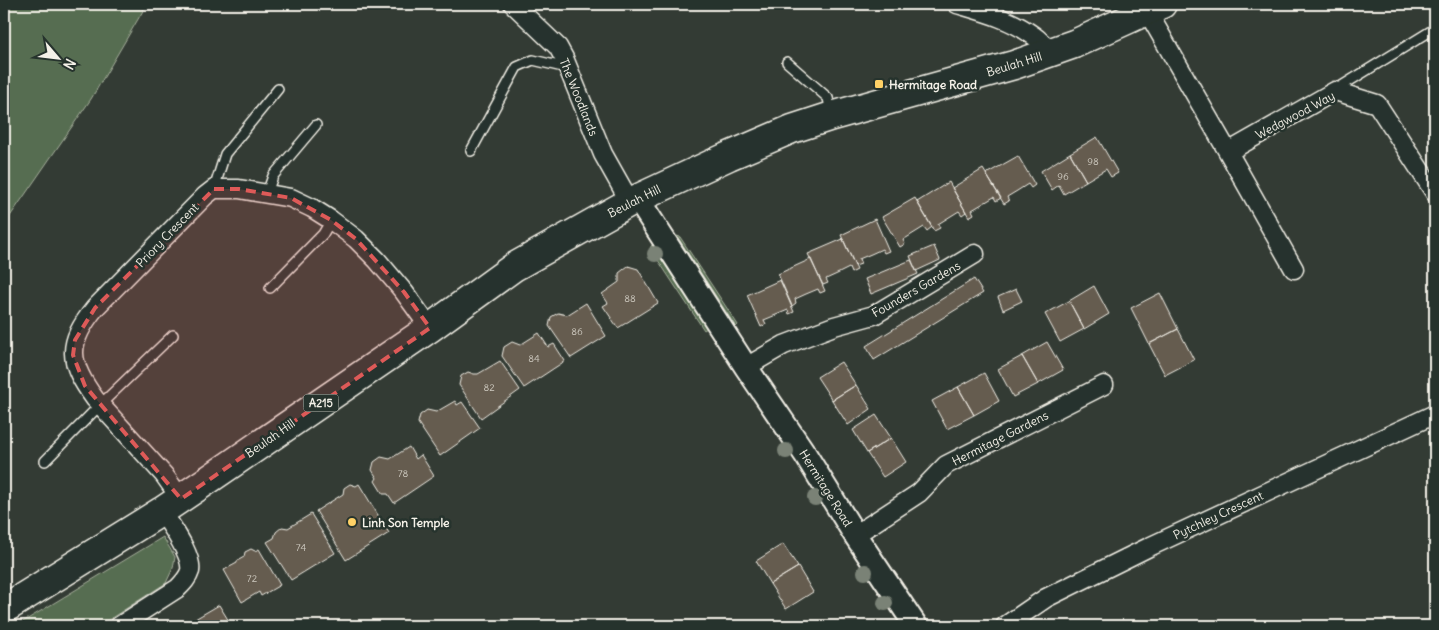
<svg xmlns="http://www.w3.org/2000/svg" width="1439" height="630" viewBox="0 0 1439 630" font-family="Delius,sans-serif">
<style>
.green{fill:#576d51;stroke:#a6af9c}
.building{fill:#655b50;stroke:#f4f1e8}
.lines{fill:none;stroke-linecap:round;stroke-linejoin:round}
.service-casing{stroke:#f4f1e8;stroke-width:12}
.minor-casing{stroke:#f4f1e8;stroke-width:21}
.tertiary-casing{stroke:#f4f1e8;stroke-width:26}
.primary-casing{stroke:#f4f1e8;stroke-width:31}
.service{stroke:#26332d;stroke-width:9}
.minor{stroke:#26332d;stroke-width:18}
.tertiary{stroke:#26332d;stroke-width:22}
.primary{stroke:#26332d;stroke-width:28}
.tree{fill:#7a8276}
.marked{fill:#de5a58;fill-opacity:0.2;stroke:#de5a58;stroke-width:4;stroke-dasharray:10 6;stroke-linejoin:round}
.poi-dot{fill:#ffd166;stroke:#26332d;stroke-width:2}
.labels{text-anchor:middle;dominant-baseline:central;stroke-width:5;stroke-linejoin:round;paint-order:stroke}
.number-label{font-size:10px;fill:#d0ccc2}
.shield{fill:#26332d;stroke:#b6b8b0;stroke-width:1}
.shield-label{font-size:11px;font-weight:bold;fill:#f4f1e8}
.street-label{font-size:12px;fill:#f4f1e8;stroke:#26332d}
.poi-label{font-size:12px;font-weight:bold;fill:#f4f1e8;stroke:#26332d;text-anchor:start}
</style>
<rect width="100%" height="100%" fill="#333b34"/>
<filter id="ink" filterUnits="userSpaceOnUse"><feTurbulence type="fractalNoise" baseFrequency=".02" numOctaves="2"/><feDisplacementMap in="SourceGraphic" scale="10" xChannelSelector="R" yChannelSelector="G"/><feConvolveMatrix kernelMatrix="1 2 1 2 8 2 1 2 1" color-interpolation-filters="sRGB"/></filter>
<g filter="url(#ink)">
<path class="green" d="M4 4H147L91 99 4 225Z
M677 236 680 237 738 325 736 327Z
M652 245 707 328 704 330 650 248Z
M163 537 175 557 173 568 166 583 99 626H16Z"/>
<path class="building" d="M1097 137 1118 173 1111 177 1106 169 1086 181 1070 153Z
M1070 153 1086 181 1064 194 1059 185 1052 190 1041 171Z
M1018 156 1035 185 1031 188 1028 184 1017 191 1007 197 1009 201 1004 204 986 174Z
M983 169 1001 198 996 201 994 197 972 210 974 214 969 217 952 188Z
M949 182 966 212 962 215 959 211 938 224 940 228 934 231 917 202Z
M915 198 932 227 927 231 924 227 903 240 905 244 900 247 882 217Z
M875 219 889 251 884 253 882 249 871 254 859 259 861 264 855 266 841 235Z
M843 239 857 270 851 273 849 268 837 274 826 279 828 283 823 285 808 254Z
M934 246 940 260 916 271 910 256Z
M811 259 825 291 820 293 818 289 806 294 795 299 796 303 792 306 778 274Z
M911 260 918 274 871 294 865 279Z
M628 266 638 269 658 303 618 328 603 306 608 303 602 294 619 282V273Z
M974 279 983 293 874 360 866 346Z
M780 280 794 312 789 314 788 310 764 320 766 324 761 327 747 295Z
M1094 286 1109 314 1084 329 1069 301Z
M1016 289 1022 301 1003 310 998 297Z
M1160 293 1178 329 1149 344 1131 308Z
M1069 301 1084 329 1060 342 1045 314Z
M586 303 606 336 571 358 549 326 551 317 558 313 567 315Z
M1178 329 1194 360 1165 375 1149 344Z
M539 333 548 347 554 344 565 361 524 388 502 356 504 347 512 342 520 345Z
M1047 342 1063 370 1038 384 1022 356Z
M1022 356 1038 384 1013 397 998 369Z
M500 361 520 390 481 418 459 385 461 376 468 372 474 374H478Z
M841 362 856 385 832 400 817 377Z
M984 373 999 401 974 415 958 387Z
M856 385 871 409 848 425 832 400Z
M958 387 974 415 947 429 932 401Z
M455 401 457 405 462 402 480 428 440 456 418 423 420 415 427 410 436 412Z
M876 415 891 438 867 453 853 430Z
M891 438 906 462 883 477 867 453Z
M409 447 416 459 421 455 434 476 394 503 388 494H383L375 481 377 478 372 470 374 462 381 457 390 459Z
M350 484 356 486 359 484 389 533 346 560 316 511 343 494 344 488Z
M311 514 335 553 291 580 267 542 274 538 276 532 282 527 288 528Z
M783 544 798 567 770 584 756 561Z
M251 549 255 551 259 549 280 585 261 596 259 592 242 602 224 570 237 563V561L244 557 245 552Z
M798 567 813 592 786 609 770 584Z
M219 605 232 626H183Z"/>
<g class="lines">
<defs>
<path id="service" d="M787 62 828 98 831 113
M1335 90 1434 29
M471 151 517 67 533 60 567 68
M214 189 225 154 278 89
M267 193 273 176 316 125
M270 288 323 234 331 220
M45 461 100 405 173 335"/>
<path id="minor" d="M513 4 558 47 564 58 603 154 630 202
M957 4C984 12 1011 19 1034 36 1040 40 1046 47 1051 53
M1147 11 1228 152
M1294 269 1228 152 1335 91 1377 104 1435 193
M746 367 784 345 834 326 874 315 975 254
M181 499 164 475 95 399C68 362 66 344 95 308L205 196 214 189H239L291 198 312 208 331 220 356 239 377 260 404 292 430 328
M855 535 919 493 946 465 1104 385
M119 626 178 588C183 583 188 578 190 571 193 555 170 525 162 511
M1005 626 1046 598 1149 547 1435 414"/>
<path id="tertiary" d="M637 198 746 367 805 454 855 535 916 626"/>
<path id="primary" d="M4 609 162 511 211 478 430 328 514 267 630 202 729 156 792 129 832 116 1014 65 1074 44 1162 4"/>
</defs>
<use href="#service" class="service-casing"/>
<use href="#minor" class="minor-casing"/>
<use href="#tertiary" class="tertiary-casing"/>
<use href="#primary" class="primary-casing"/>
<use href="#service" class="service"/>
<use href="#minor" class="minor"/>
<use href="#tertiary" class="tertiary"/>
<use href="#primary" class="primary"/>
</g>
<g class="tree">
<circle cx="655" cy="254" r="8"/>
<circle cx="786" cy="451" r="8"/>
<circle cx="815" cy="498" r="8"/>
<circle cx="865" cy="572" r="8"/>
<circle cx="885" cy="603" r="8"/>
</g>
</g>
<path class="marked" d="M214 189H239L291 198 331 220 356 239 404 292 430 328 181 499 85 386 73 355 75 340 95 308Z"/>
<g class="poi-dot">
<rect x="874" y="79" width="10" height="10" rx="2.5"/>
<circle cx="352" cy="522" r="5"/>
</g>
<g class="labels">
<g class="number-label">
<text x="1093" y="161">98</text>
<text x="1063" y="176">96</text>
<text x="630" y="298">88</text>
<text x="577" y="331">86</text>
<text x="534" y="358">84</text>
<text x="489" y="387">82</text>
<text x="403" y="473">78</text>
<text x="301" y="547">74</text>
<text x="252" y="578">72</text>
</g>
<rect class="shield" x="303.5" y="394.5" width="35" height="17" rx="4"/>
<g class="shield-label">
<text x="321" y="403">A215</text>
</g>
<g class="street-label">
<text transform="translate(1014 64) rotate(-17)">Beulah Hill</text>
<text transform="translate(579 97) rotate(68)">The Woodlands</text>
<text transform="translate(1295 115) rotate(-28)">Wedgwood Way</text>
<text transform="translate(634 201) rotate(-27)">Beulah Hill</text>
<text transform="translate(167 235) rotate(-46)">Priory Crescent</text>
<text transform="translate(916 289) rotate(-30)">Founders Gardens</text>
<text transform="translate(270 438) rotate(-35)">Beulah Hill</text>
<text transform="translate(1000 438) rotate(-27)">Hermitage Gardens</text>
<text transform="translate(826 488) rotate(58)">Hermitage Road</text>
<text transform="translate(1218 515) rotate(-25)">Pytchley Crescent</text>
</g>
<g class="poi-label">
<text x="889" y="84">Hermitage Road</text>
<text x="362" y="522">Linh Son Temple</text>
</g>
</g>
<rect width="1439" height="630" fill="none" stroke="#26332d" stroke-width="20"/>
<rect x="10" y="10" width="1419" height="610" fill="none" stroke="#f4f1e8" stroke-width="2" filter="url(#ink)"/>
<g transform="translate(58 58) rotate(118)" stroke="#26332d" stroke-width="4" paint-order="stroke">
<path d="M0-4L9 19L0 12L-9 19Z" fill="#f4f1e8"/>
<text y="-8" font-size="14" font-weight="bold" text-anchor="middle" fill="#f4f1e8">N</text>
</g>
</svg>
